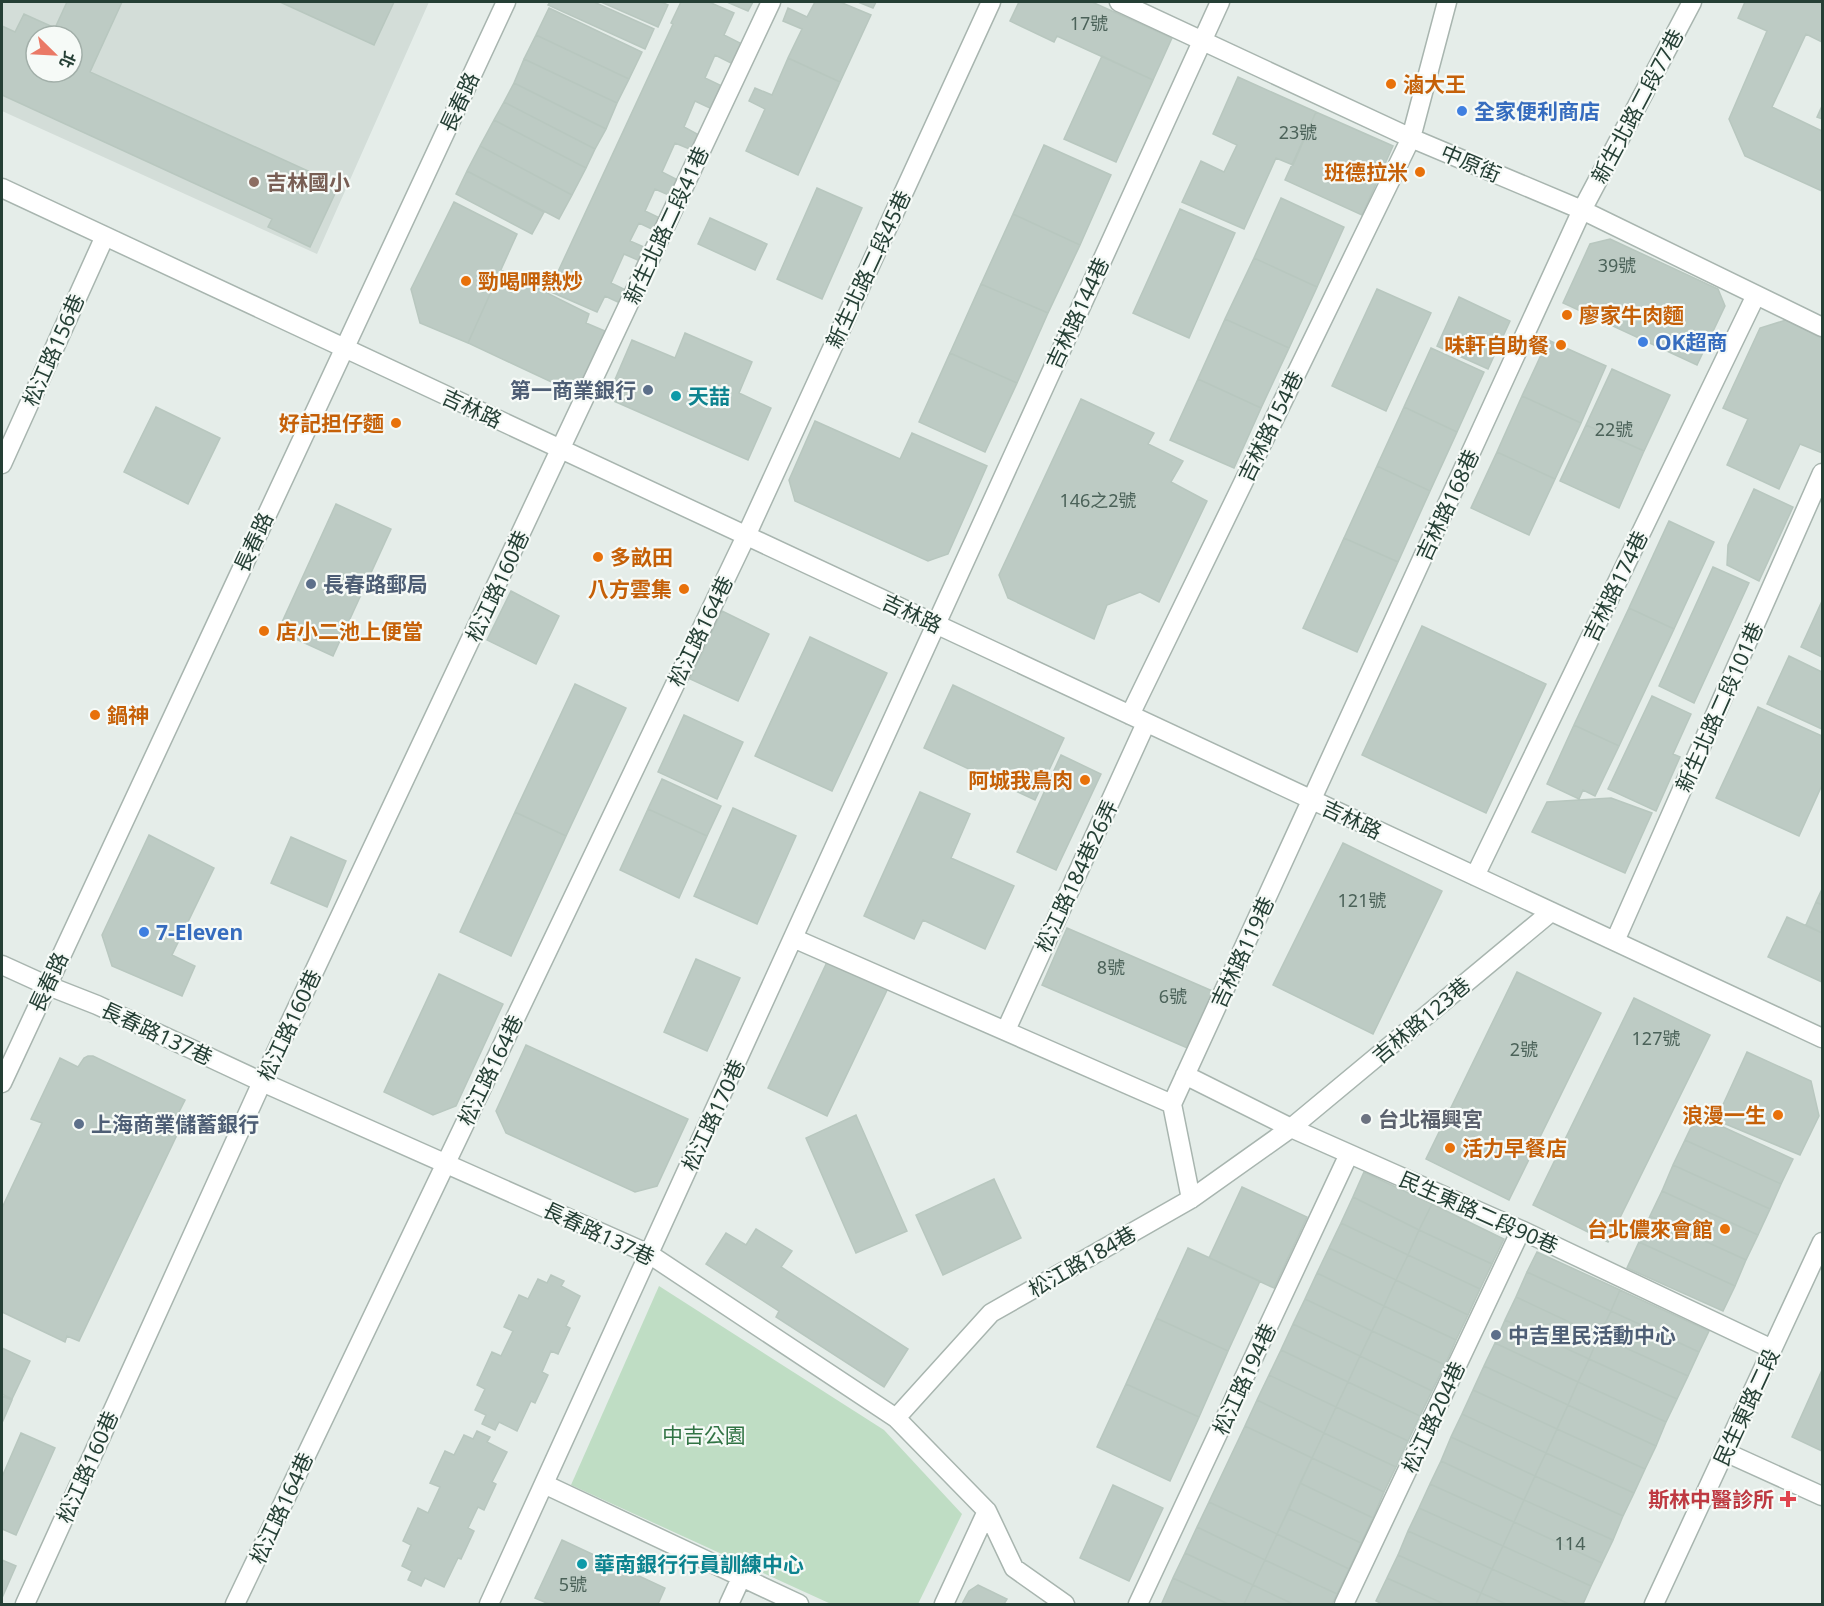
<svg xmlns="http://www.w3.org/2000/svg" width="1824" height="1606" viewBox="0 0 1824 1606" font-family="'Noto Sans','Noto Sans TC',sans-serif">
<style>
.built{fill:#d3ddd8;fill-rule:evenodd}
.green{fill:#bfddc4}
.building{fill:#bdcbc4;stroke:#b8c7bf;stroke-width:1.5;fill-rule:evenodd}
.lines{fill:none;stroke-linecap:round;stroke-linejoin:round}
.minor-casing{stroke:#a8b5af;stroke-width:21}
.minor{stroke:#fff;stroke-width:18}
.food-dot{fill:#e8710a;stroke:#f6faf7;stroke-width:2}
.shop-dot{fill:#3f7fe0;stroke:#f6faf7;stroke-width:2}
.education-dot{fill:#8d6e63;stroke:#f6faf7;stroke-width:2}
.service-dot{fill:#5c6f8a;stroke:#f6faf7;stroke-width:2}
.culture-dot{fill:#0f9aa8;stroke:#f6faf7;stroke-width:2}
.worship-dot{fill:#6b7280;stroke:#f6faf7;stroke-width:2}
.health-dot{fill:#e0444e;stroke:#f6faf7;stroke-width:2}
.labels{text-anchor:middle;dominant-baseline:central;stroke-width:4.5;stroke-linejoin:round;paint-order:stroke}
.number-label{font-size:18px;fill:#4b6259}
.food-label{font-size:21px;font-weight:bold;fill:#c56008;stroke:#f6faf7;text-anchor:start}
.street-label{font-size:21px;fill:#253f35;stroke:#f6faf7}
.shop-label{font-size:21px;font-weight:bold;fill:#366cbe;stroke:#f6faf7;text-anchor:start}
.education-label{font-size:21px;font-weight:bold;fill:#785e54;stroke:#f6faf7;text-anchor:start}
.service-label{font-size:21px;font-weight:bold;fill:#4e5e75;stroke:#f6faf7;text-anchor:start}
.culture-label{font-size:21px;font-weight:bold;fill:#0d838f;stroke:#f6faf7;text-anchor:start}
.worship-label{font-size:21px;font-weight:bold;fill:#5b616d;stroke:#f6faf7;text-anchor:start}
.park-label{font-size:21px;fill:#317344;stroke:#f6faf7}
.health-label{font-size:21px;font-weight:bold;fill:#be3a42;stroke:#f6faf7;text-anchor:end}
</style>
<rect width="100%" height="100%" fill="#e5ede9"/>
<path class="built" d="M2 2H429L317 254 2 111ZM36 36H72V72H36Z"/>
<path class="green" d="M659 1286 884 1430 962 1514 918 1604H831L571 1485Z"/>
<path class="building" d="M67 2H122L90 72 339 185 310 247 268 227 272 219 2 95V26L15 32 24 14 55 28ZM36 36H72V72H36Z
M280 2H394L374 45Z
M550 2H594L654 29 645 49 548 5Z
M601 2H661L668 5 658 27Z
M681 2H709L734 13 724 35 742 44 733 64 715 55 705 78 722 86 712 109 695 101 684 127 699 135 692 150 675 143 662 172 678 180 671 196 655 189 645 211 662 219 656 231 639 223 630 241 646 248 640 261 624 254 611 283 626 290 620 303 605 296 597 312 549 291 673 24 671 23Z
M727 2H753L748 11Z
M815 2H840L871 15 840 82 788 58 802 29 783 21 788 8 807 17Z
M858 2H876L873 8Z
M1019 2H1092L1172 38 1153 80 1057 36 1054 42 1010 21Z
M1745 2H1822V42L1806 34 1772 107 1822 131V191L1745 156 1729 119 1767 31 1738 18Z
M549 8 642 52 629 79 536 35Z
M536 35 629 79 617 103 524 59Z
M1102 56 1153 80 1116 162 1064 139Z
M788 58 840 82 798 175 746 151 765 109 749 101 755 88 772 95Z
M524 59 617 103 606 129 514 83Z
M1238 77 1316 112 1293 165 1276 158 1244 229 1182 202 1201 161 1224 172 1237 145 1213 134Z
M514 83 606 129 595 149 504 102Z
M504 102 595 149 586 168 494 120Z
M1822 106V119L1817 117Z
M1316 112 1393 146 1362 215 1285 180Z
M494 120 586 168 572 195 480 146Z
M1044 145 1111 175 1080 245 1013 214Z
M480 146 572 195 559 219 467 171Z
M467 171 544 212 532 234 456 194Z
M817 188 862 208 822 299 777 279Z
M1281 198 1344 227 1317 287 1254 258Z
M454 202 517 234 468 343 420 323 411 289Z
M1180 209 1235 233 1189 338 1133 313Z
M1013 214 1080 245 1048 313 981 284Z
M710 218 767 244 755 270 698 244Z
M1610 239 1718 289 1725 306 1697 365 1563 303 1590 244Z
M1254 258 1317 287 1289 348 1225 319Z
M501 270 589 314 586 323 607 332 582 384 560 386 468 343Z
M981 284 1048 313 1017 383 950 353Z
M1377 289 1431 313 1386 411 1332 386Z
M1459 297 1510 321 1488 369 1437 346Z
M1225 319 1289 348 1261 408 1198 379Z
M1786 320 1822 338V453L1800 444 1779 489 1727 465 1748 419 1723 408 1760 328Z
M685 333 752 362 739 393 771 408 748 460 607 398 632 340 675 358Z
M1548 340 1606 366 1581 423 1522 396Z
M1431 348 1484 372 1457 432 1404 407Z
M950 353 1017 383 985 452 919 422Z
M1612 369 1670 395 1644 451 1586 425Z
M1198 379 1261 408 1234 468 1170 440Z
M1522 396 1581 423 1555 479 1497 452Z
M1081 399 1154 433 1148 444 1183 461 1171 482 1207 501 1159 602 1140 592 1107 605 1094 639 1008 598 999 575Z
M156 407 220 438 188 504 124 472Z
M1404 407 1457 432 1430 491 1377 466Z
M815 421 900 459 912 433 987 466 948 554 928 561 795 501 789 480Z
M1586 425 1644 451 1619 508 1560 481Z
M1497 452 1555 479 1529 535 1471 508Z
M1377 466 1430 491 1398 562 1344 538Z
M1754 489 1793 507 1759 581 1727 565 1728 545Z
M336 504 391 529 333 656 278 631Z
M1669 521 1714 542 1674 629 1629 608Z
M1344 538 1398 562 1357 652 1303 628Z
M1713 567 1749 583 1694 703 1659 686Z
M511 591 559 616 536 664 487 640Z
M1822 601V657L1801 647Z
M1629 608 1674 629 1619 746 1574 725Z
M722 611 769 634 738 701 690 679Z
M1422 626 1546 684 1486 813 1362 755Z
M810 637 887 673 832 791 755 756Z
M1789 656 1822 672V729L1767 704Z
M575 684 626 708 566 836 515 812Z
M953 685 1064 738 1035 800 924 748Z
M1652 696 1691 714 1673 754 1680 757 1656 811 1608 789Z
M1758 707 1822 736V785L1799 836 1716 798Z
M684 715 743 742 717 799 658 772Z
M1574 725 1619 746 1595 796 1583 790 1579 799 1547 784Z
M1061 755 1101 774 1056 870 1017 852Z
M662 779 721 806 707 836 648 809Z
M920 792 970 814 951 858 1014 886 985 949 923 920 914 939 864 916Z
M1611 798 1652 813 1625 873 1532 832 1547 802Z
M733 808 796 836 757 924 694 896Z
M648 809 707 836 679 898 620 870Z
M515 812 566 836 511 956 460 932Z
M149 835 214 868 172 955 195 966 182 996 112 966 102 935Z
M291 837 346 861 327 907 271 883Z
M1343 843 1442 891 1373 1034 1273 985Z
M1822 889V905L1816 902Z
M1816 902 1822 905V933L1806 925Z
M1787 917 1822 933V982L1768 957Z
M1067 928 1217 993 1192 1050 1042 985Z
M696 959 740 978 707 1051 664 1032Z
M828 960 888 988 827 1116 768 1088Z
M1517 972 1601 1013 1509 1200 1426 1159Z
M439 974 503 1004 456 1106 433 1115 384 1092Z
M1634 998 1710 1035 1608 1242 1533 1205Z
M526 1045 688 1119 657 1186 635 1192 506 1133 496 1111Z
M1747 1052 1811 1081 1819 1116 1800 1155 1716 1120Z
M88 1056H93L185 1100 178 1114 185 1118 79 1341 67 1336 65 1342 2 1312V1208L42 1123 31 1119 60 1058 78 1067 84 1058Z
M856 1115 907 1231 856 1253 806 1138Z
M1697 1115 1793 1159 1781 1184 1685 1140Z
M1685 1140 1781 1184 1770 1209 1673 1165Z
M1673 1165 1770 1209 1758 1235 1662 1191Z
M1364 1172 1432 1204 1419 1230 1353 1197Z
M994 1179 1021 1238 943 1275 916 1215Z
M1242 1187 1307 1217 1274 1288 1209 1258Z
M1662 1191 1758 1235 1746 1260 1650 1216Z
M1353 1197 1419 1230 1408 1255 1341 1223Z
M1432 1204 1504 1239 1492 1264 1419 1230Z
M1650 1216 1746 1260 1735 1286 1639 1242Z
M1341 1223 1408 1255 1396 1280 1329 1248Z
M756 1229 792 1251 781 1267 908 1349 884 1387 776 1317 779 1311 706 1264 726 1233 746 1245Z
M1419 1230 1492 1264 1480 1289 1408 1255Z
M1639 1242 1735 1286 1723 1311 1627 1268Z
M1188 1248 1260 1281 1228 1351 1156 1318Z
M1329 1248 1396 1280 1384 1306 1317 1273Z
M1537 1252 1620 1290 1611 1311 1527 1272Z
M1408 1255 1480 1289 1468 1315 1396 1280Z
M1527 1272 1611 1311 1599 1336 1516 1297Z
M1317 1273 1384 1306 1372 1331 1305 1299Z
M551 1275 564 1281 561 1286 580 1296 566 1326 570 1328 558 1354 551 1351 542 1372 548 1375 535 1403 531 1401 517 1431 499 1422 495 1430 482 1424 486 1415 475 1410 485 1389 477 1385 492 1352 501 1356 513 1331 504 1327 519 1295 528 1299 538 1279 547 1283Z
M1396 1280 1468 1315 1456 1340 1384 1306Z
M1620 1290 1709 1331 1699 1352 1611 1311Z
M1516 1297 1599 1336 1589 1359 1505 1320Z
M1305 1299 1372 1331 1360 1356 1293 1324Z
M1384 1306 1456 1340 1445 1365 1372 1331Z
M1611 1311 1699 1352 1688 1376 1599 1336Z
M1156 1318 1228 1351 1199 1417 1126 1384Z
M1505 1320 1589 1359 1578 1382 1495 1343Z
M1293 1324 1360 1356 1348 1382 1281 1350Z
M1372 1331 1445 1365 1432 1391 1360 1356Z
M1599 1336 1688 1376 1677 1399 1589 1359Z
M1495 1343 1578 1382 1568 1405 1484 1366Z
M2 1348 30 1361 12 1399 2 1394Z
M1281 1350 1348 1382 1336 1407 1269 1375Z
M1360 1356 1432 1391 1420 1416 1348 1382Z
M1589 1359 1677 1399 1666 1422 1578 1382Z
M1484 1366 1568 1405 1557 1429 1473 1390Z
M1822 1370V1451L1792 1437Z
M1269 1375 1336 1407 1324 1433 1257 1400Z
M1348 1382 1420 1416 1408 1441 1336 1407Z
M1578 1382 1666 1422 1656 1446 1568 1405Z
M1126 1384 1199 1417 1170 1481 1097 1447Z
M1473 1390 1557 1429 1546 1453 1462 1414Z
M2 1396 12 1400 2 1423Z
M1257 1400 1324 1433 1312 1458 1245 1426Z
M1568 1405 1656 1446 1645 1469 1557 1429Z
M1336 1407 1408 1441 1396 1467 1324 1433Z
M1462 1414 1546 1453 1535 1476 1451 1437Z
M1245 1426 1312 1458 1277 1534 1209 1502Z
M1557 1429 1645 1469 1634 1493 1546 1453Z
M477 1431 490 1437 487 1442 507 1452 492 1482 496 1484 484 1510 478 1507 468 1528 474 1531 461 1559 458 1558 444 1587 425 1578 421 1586 408 1580 412 1571 402 1566 411 1545 403 1541 418 1508 428 1513 440 1487 430 1483 445 1451 454 1455 464 1435 473 1439Z
M21 1433 55 1448 16 1535 2 1529V1477Z
M1324 1433 1396 1467 1384 1492 1312 1458Z
M1451 1437 1535 1476 1524 1500 1441 1461Z
M1546 1453 1634 1493 1623 1516 1535 1476Z
M1312 1458 1384 1492 1373 1518 1300 1483Z
M1441 1461 1524 1500 1514 1522 1430 1484Z
M1535 1476 1623 1516 1613 1540 1524 1500Z
M1300 1483 1373 1518 1361 1543 1289 1509Z
M1430 1484 1514 1522 1503 1546 1419 1508Z
M1113 1485 1163 1508 1129 1581 1080 1558Z
M1524 1500 1613 1540 1602 1563 1514 1522Z
M1209 1502 1277 1534 1265 1560 1197 1527Z
M1419 1508 1503 1546 1492 1569 1408 1531Z
M1289 1509 1361 1543 1349 1569 1277 1534Z
M1514 1522 1602 1563 1591 1586 1503 1546Z
M1197 1527 1265 1560 1253 1585 1185 1553Z
M1408 1531 1492 1569 1481 1593 1398 1555Z
M1277 1534 1349 1569 1337 1594 1265 1560Z
M562 1540 665 1588 658 1604H549L535 1598Z
M1503 1546 1591 1586 1583 1604H1569L1492 1569Z
M1185 1553 1253 1585 1244 1604H1228L1173 1578Z
M1398 1555 1481 1593 1476 1604H1444L1387 1578Z
M2 1560 16 1566 2 1598Z
M1265 1560 1337 1594 1332 1604H1293L1253 1585Z
M1492 1569 1569 1604H1506L1481 1593Z
M1173 1578 1228 1604H1164L1162 1603Z
M1387 1578 1444 1604H1382L1376 1601Z
M978 1585 1007 1599 1004 1604H962L969 1591Z
M1253 1585 1293 1604H1244Z
M1481 1593 1506 1604H1476Z"/>
<g class="lines">
<defs>
<path id="minor" d="M1119 2 1411 138 1582 210 1822 327
M2 188 1822 1038
M2 464 105 236
M1130 715 1411 138 1447 2
M1475 876 1756 295
M793 938 1172 1104
M1615 941 1822 473
M2 965 46 985 97 1005 262 1082 649 1254 896 1418 987 1511 1014 1568 1065 1604
M1006 1030 1146 723
M1185 1075 1291 1128 1521 1230 1772 1349
M2 1083 506 2
M1172 1104 1582 210 1692 2
M1172 1104 1191 1199
M896 1418 991 1313 1191 1199 1291 1128 1551 912
M1725 1452 1822 1496
M544 1484 799 1604
M25 1604 262 1082 771 2
M235 1604 746 536 991 2
M489 1604 1220 2
M729 1604 741 1578
M944 1604 987 1511
M1138 1604 1349 1154
M1344 1604 1521 1230
M1654 1604 1822 1242"/>
</defs>
<use href="#minor" class="minor-casing"/>
<use href="#minor" class="minor"/>
</g>
<g class="food-dot">
<circle cx="1391" cy="84" r="6"/>
<circle cx="1420" cy="172" r="6"/>
<circle cx="466" cy="281" r="6"/>
<circle cx="1567" cy="315" r="6"/>
<circle cx="1561" cy="345" r="6"/>
<circle cx="396" cy="423" r="6"/>
<circle cx="598" cy="557" r="6"/>
<circle cx="684" cy="589" r="6"/>
<circle cx="264" cy="631" r="6"/>
<circle cx="95" cy="715" r="6"/>
<circle cx="1085" cy="780" r="6"/>
<circle cx="1778" cy="1115" r="6"/>
<circle cx="1450" cy="1148" r="6"/>
<circle cx="1725" cy="1229" r="6"/>
</g>
<g class="shop-dot">
<circle cx="1462" cy="111" r="6"/>
<circle cx="1643" cy="342" r="6"/>
<circle cx="144" cy="932" r="6"/>
</g>
<circle class="education-dot" cx="254" cy="182" r="6"/>
<g class="service-dot">
<circle cx="648" cy="390" r="6"/>
<circle cx="311" cy="584" r="6"/>
<circle cx="79" cy="1124" r="6"/>
<circle cx="1496" cy="1335" r="6"/>
</g>
<g class="culture-dot">
<circle cx="676" cy="396" r="6"/>
<circle cx="582" cy="1564" r="6"/>
</g>
<circle class="worship-dot" cx="1366" cy="1119" r="6"/>
<path class="health-dot" d="M1785 1490h6v6h6v6h-6v6h-6v-6h-6v-6h6z"/>
<g class="labels">
<g class="number-label">
<text x="1089" y="23">17號</text>
<text x="1298" y="132">23號</text>
<text x="1617" y="265">39號</text>
<text x="1614" y="429">22號</text>
<text x="1098" y="500">146之2號</text>
<text x="1362" y="900">121號</text>
<text x="1111" y="967">8號</text>
<text x="1173" y="996">6號</text>
<text x="1656" y="1038">127號</text>
<text x="1524" y="1049">2號</text>
<text x="1570" y="1543">114</text>
<text x="573" y="1584">5號</text>
</g>
<g class="food-label">
<text x="1403" y="84">滷大王</text>
<text x="1408" y="172" text-anchor="end">班德拉米</text>
<text x="478" y="281">勁喝呷熱炒</text>
<text x="1579" y="315">廖家牛肉麵</text>
<text x="1549" y="345" text-anchor="end">味軒自助餐</text>
<text x="384" y="423" text-anchor="end">好記担仔麵</text>
<text x="610" y="557">多畝田</text>
<text x="672" y="589" text-anchor="end">八方雲集</text>
<text x="276" y="631">店小二池上便當</text>
<text x="107" y="715">鍋神</text>
<text x="1073" y="780" text-anchor="end">阿城我鳥肉</text>
<text x="1766" y="1115" text-anchor="end">浪漫一生</text>
<text x="1462" y="1148">活力早餐店</text>
<text x="1713" y="1229" text-anchor="end">台北儂來會館</text>
</g>
<g class="street-label">
<text transform="translate(459 102) rotate(-65)">長春路</text>
<text transform="translate(1637 106) rotate(-62)">新生北路二段77巷</text>
<text transform="translate(1471 163) rotate(23)">中原街</text>
<text transform="translate(666 225) rotate(-65)">新生北路二段41巷</text>
<text transform="translate(868 269) rotate(-65)">新生北路二段45巷</text>
<text transform="translate(1077 313) rotate(-65)">吉林路144巷</text>
<text transform="translate(53 350) rotate(-66)">松江路156巷</text>
<text transform="translate(472 408) rotate(25)">吉林路</text>
<text transform="translate(1270 426) rotate(-64)">吉林路154巷</text>
<text transform="translate(1447 505) rotate(-65)">吉林路168巷</text>
<text transform="translate(253 542) rotate(-65)">長春路</text>
<text transform="translate(497 586) rotate(-65)">松江路160巷</text>
<text transform="translate(1615 586) rotate(-64)">吉林路174巷</text>
<text transform="translate(912 613) rotate(25)">吉林路</text>
<text transform="translate(700 631) rotate(-64)">松江路164巷</text>
<text transform="translate(1719 707) rotate(-66)">新生北路二段101巷</text>
<text transform="translate(1352 819) rotate(25)">吉林路</text>
<text transform="translate(1076 876) rotate(-65)">松江路184巷26弄</text>
<text transform="translate(1242 952) rotate(-65)">吉林路119巷</text>
<text transform="translate(48 982) rotate(-65)">長春路</text>
<text transform="translate(1421 1020) rotate(-40)">吉林路123巷</text>
<text transform="translate(289 1025) rotate(-65)">松江路160巷</text>
<text transform="translate(157 1033) rotate(25)">長春路137巷</text>
<text transform="translate(490 1070) rotate(-64)">松江路164巷</text>
<text transform="translate(713 1115) rotate(-65)">松江路170巷</text>
<text transform="translate(1479 1212) rotate(24)">民生東路二段90巷</text>
<text transform="translate(599 1233) rotate(25)">長春路137巷</text>
<text transform="translate(1082 1261) rotate(-30)">松江路184巷</text>
<text transform="translate(1244 1379) rotate(-65)">松江路194巷</text>
<text transform="translate(1746 1407) rotate(-65)">民生東路二段</text>
<text transform="translate(1433 1417) rotate(-65)">松江路204巷</text>
<text transform="translate(87 1467) rotate(-66)">松江路160巷</text>
<text transform="translate(281 1508) rotate(-65)">松江路164巷</text>
</g>
<g class="shop-label">
<text x="1474" y="111">全家便利商店</text>
<text x="1655" y="342">OK超商</text>
<text x="156" y="932">7-Eleven</text>
</g>
<g class="education-label">
<text x="266" y="182">吉林國小</text>
</g>
<g class="service-label">
<text x="636" y="390" text-anchor="end">第一商業銀行</text>
<text x="323" y="584">長春路郵局</text>
<text x="91" y="1124">上海商業儲蓄銀行</text>
<text x="1508" y="1335">中吉里民活動中心</text>
</g>
<g class="culture-label">
<text x="688" y="396">天喆</text>
<text x="594" y="1564">華南銀行行員訓練中心</text>
</g>
<g class="worship-label">
<text x="1378" y="1119">台北福興宮</text>
</g>
<g class="park-label">
<text x="704" y="1435">中吉公園</text>
</g>
<g class="health-label">
<text x="1774" y="1499">斯林中醫診所</text>
</g>
</g>
<rect width="1824" height="1606" fill="none" stroke="#253f35" stroke-width="6"/>
<g transform="translate(54 54) rotate(114)"><circle r="28" fill="#f6faf7" stroke="#a2afa9" stroke-width="1.5"/>
<path d="M0-4.5L10 22L0 15L-10 22Z" fill="#ea7966"/>
<text y="-9" font-size="16" font-weight="bold" text-anchor="middle" fill="#253f35">北</text>
</g>
</svg>
